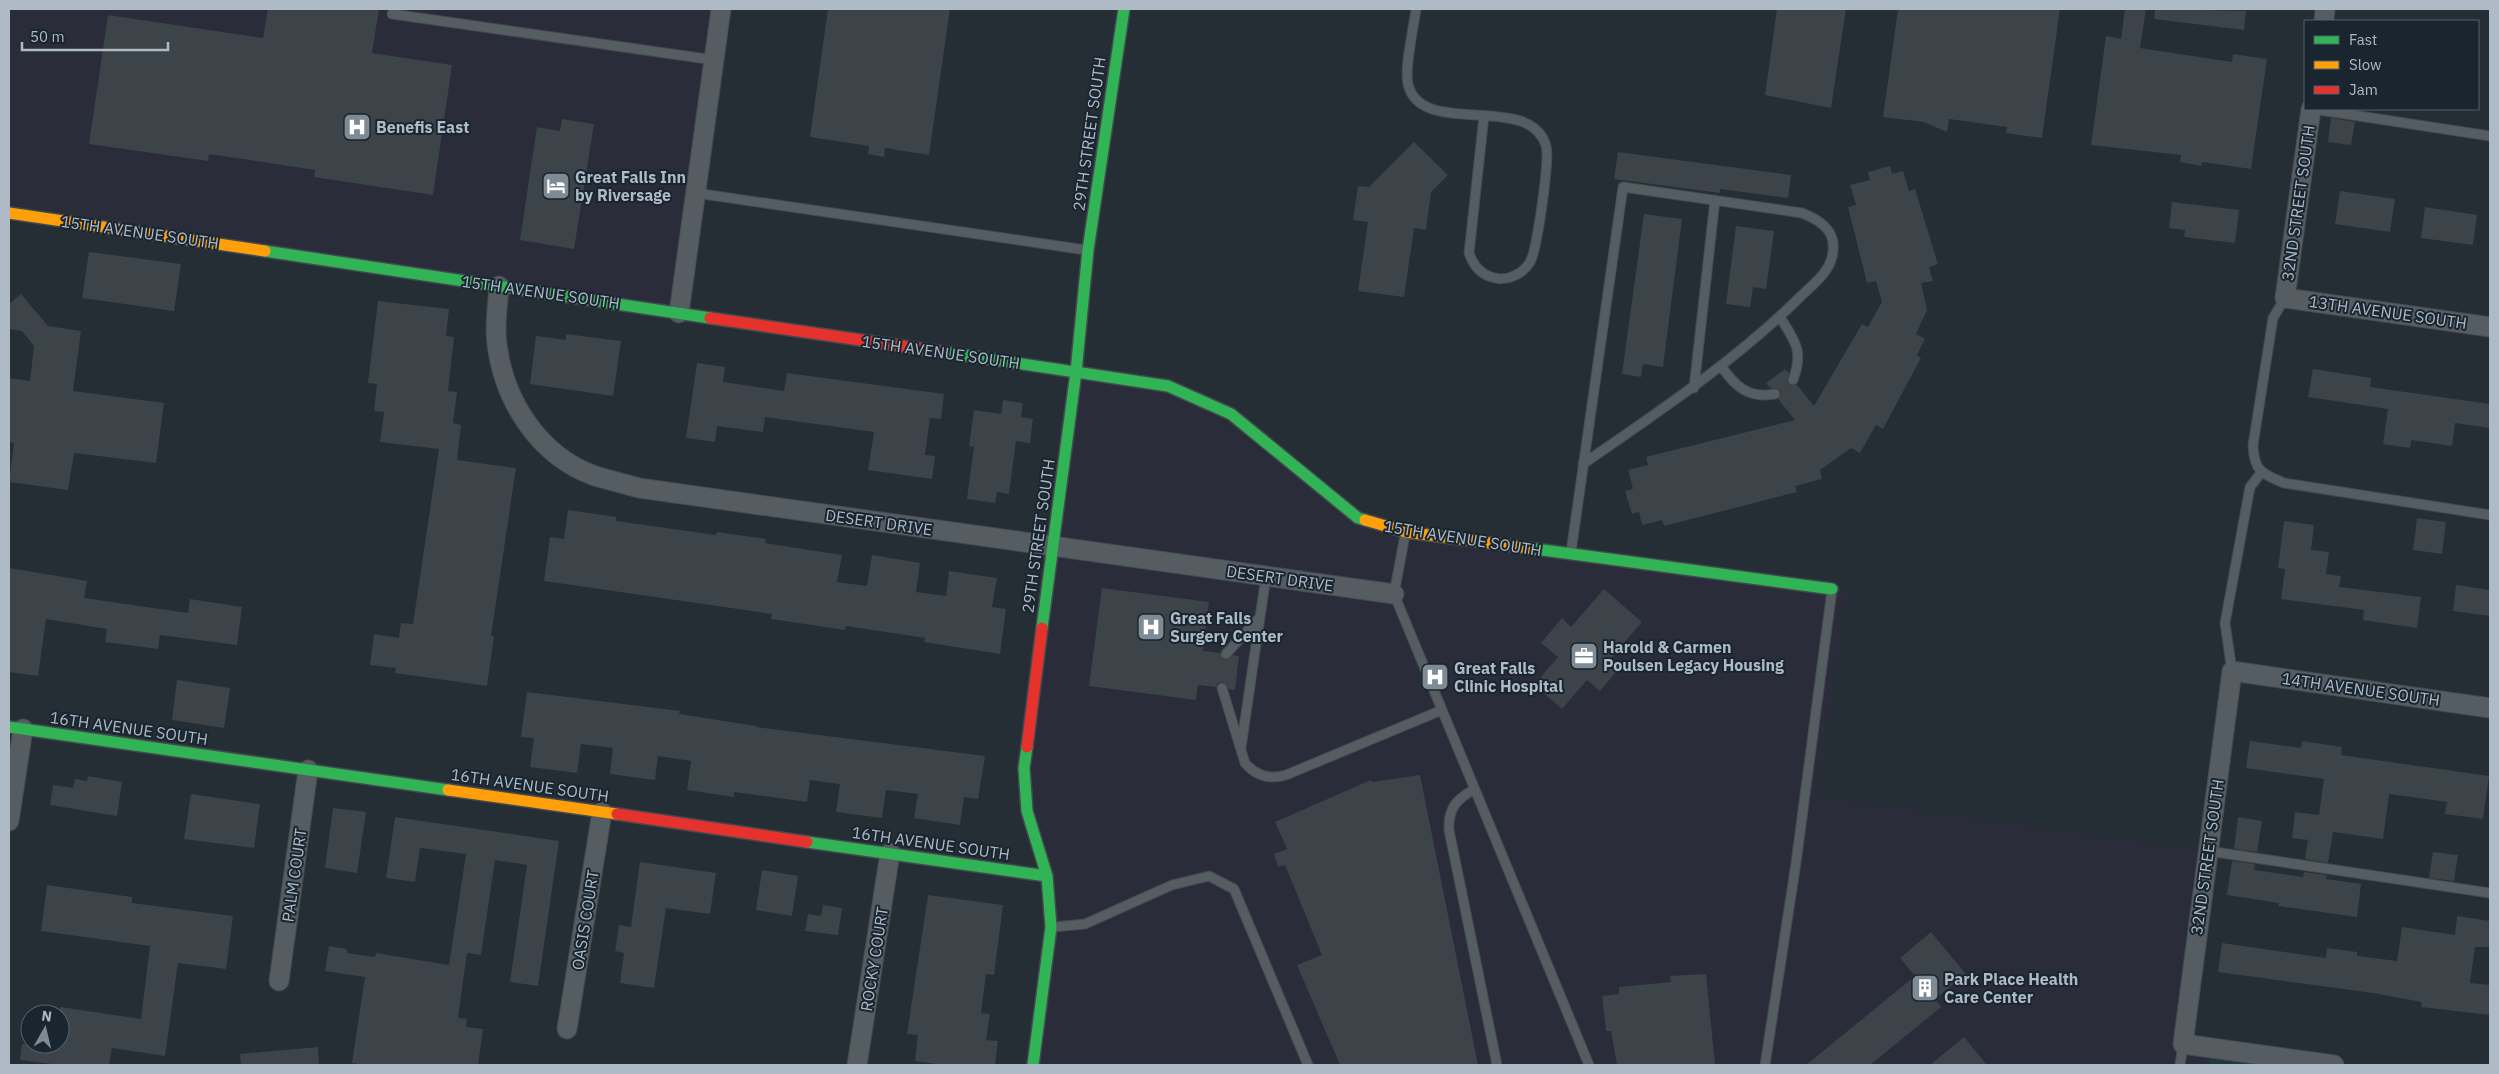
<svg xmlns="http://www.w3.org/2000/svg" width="2499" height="1074" viewBox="0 0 2499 1074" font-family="'IBM Plex Sans',sans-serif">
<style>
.medical{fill:#2a2c3a}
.green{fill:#223939}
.building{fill:#3c4349}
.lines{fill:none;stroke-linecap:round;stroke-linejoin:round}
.lane-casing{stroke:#434a4f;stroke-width:11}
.street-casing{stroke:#434a4f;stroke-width:21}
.fast-casing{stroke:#434a4f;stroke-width:14}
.slow-casing{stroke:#434a4f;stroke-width:14}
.jam-casing{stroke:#434a4f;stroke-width:14}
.lane{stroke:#555c62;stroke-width:9}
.street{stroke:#555c62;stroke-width:19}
.fast{stroke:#30b455;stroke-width:11}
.slow{stroke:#ff9f0a;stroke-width:11}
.jam{stroke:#e5322d;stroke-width:11}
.labels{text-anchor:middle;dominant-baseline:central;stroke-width:4;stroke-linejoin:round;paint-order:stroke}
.poi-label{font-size:16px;font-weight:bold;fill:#aebbc7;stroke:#19252f;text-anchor:start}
.street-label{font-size:16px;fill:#aebbc7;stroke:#19252f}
</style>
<rect width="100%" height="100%" fill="#252e34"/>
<path class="medical" d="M9 9H721L679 313 9 213Z
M1076 372 1168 386 1358 518 1571 555 1848 586 1817 797 2208 851 2183 1044 2211 1048 2209 1065H1033L1051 927 1027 811Z"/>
<path class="green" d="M2211 1048 2327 1065H2209Z"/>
<path class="building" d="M268 9H379L372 53 452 65 433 195 314 177 315 170 209 154 208 161 89 144 108 15 263 38Z
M828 9H950L929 155 885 148 884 157 868 154 869 146 810 137Z
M1777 9H1846L1831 108 1765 95Z
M1898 9H2060L2042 138 2006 133 2007 127 1949 119 1947 132 1924 122 1883 117Z
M2125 9H2146L2140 48 2232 62 2233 54 2267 59 2251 169 2202 162 2201 166 2180 162 2181 155 2091 145 2106 36 2121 39Z
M2155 9 2246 11 2244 30 2154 19Z
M2331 118 2355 122 2351 145 2328 142Z
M562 119 594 124 574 249 520 240 537 127 560 131Z
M1414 142 1448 175 1431 192 1426 230 1414 228 1404 297 1358 291 1368 222 1353 220 1358 186 1369 187Z
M1618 152 1791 175 1788 198 1720 189V193L1614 179Z
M1890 166 1892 174 1903 171 1909 191 1915 189 1938 264 1929 267 1933 281 1921 283 1927 310 1916 334 1925 339 1917 355 1921 358 1883 429 1876 425 1860 453 1851 448 1820 470 1822 479 1795 486 1797 492 1664 526 1662 520 1642 525 1639 512 1632 514 1625 491 1633 489 1628 470 1648 465 1646 457 1795 420 1778 399 1781 394 1780 390 1770 388 1766 383 1785 369 1789 373 1788 384 1792 386 1797 385 1814 406 1862 324 1868 327 1882 302 1876 281 1867 283 1848 207 1856 205 1850 185 1870 180 1868 172Z
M2340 191 2395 199 2390 232 2335 224Z
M2172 202 2239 210 2235 243 2184 237 2185 230 2169 228Z
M2425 207 2477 215 2473 245 2421 238Z
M1644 214 1682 219 1663 367 1643 364 1641 377 1622 374Z
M1736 226 1774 231 1766 289 1753 287 1750 307 1726 304Z
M89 252 181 264 174 311 82 298Z
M21 294 48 326 81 331 73 391 164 403 156 463 74 453 68 490 9 482 14 443 9 442V378L30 381 34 346 22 331 9 329V304Z
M378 301 449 309 446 336 454 337 448 391 457 392 453 423 461 425 457 460 516 468 491 636H494L487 686 395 673 396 668 370 665 374 634 399 638 401 623 413 624 439 449 380 442 384 412 374 411 377 384 368 383Z
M566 334 621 341 613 396 530 384 536 336 566 340Z
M697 363 725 367 723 382 784 391 787 373 944 394 941 419 930 418 925 455 935 456 932 479 868 470 874 432 765 417 763 432 717 426 715 442 686 438Z
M2313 369 2371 378 2370 387 2490 404V428L2455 423 2452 446 2411 440 2410 448 2383 444 2388 409 2308 397Z
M1003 400 1023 403 1021 417 1033 419 1030 443 1016 441 1009 494 997 492 995 503 967 499 974 447 969 446 974 410 1001 414Z
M568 510 616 517V521L716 535 717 532 766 539 765 543 842 555 837 582 867 586 872 555 920 563 916 592 946 596 949 571 997 578 992 607 1006 609 1000 654 924 642 925 638 846 626 845 630 771 619 772 614 544 581 550 537 564 539Z
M2417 518 2446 522 2442 554 2413 550Z
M2284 521 2314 525 2311 550 2329 552 2326 574 2341 576 2339 587 2421 597 2417 628 2363 620 2364 610 2281 599 2285 569 2278 568Z
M9 568 87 581 84 598 188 613 190 599 242 607 237 645 160 635 158 649 105 642 107 629 46 619 38 676 9 672Z
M2456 585 2490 590V616L2453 611Z
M1102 588 1209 602 1203 651 1220 653 1225 660 1233 655 1239 656 1235 690 1229 689 1223 682 1218 683 1216 687 1198 685 1196 700 1089 686Z
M1604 589 1642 622 1607 663 1617 671 1600 691 1587 680 1562 709 1534 685 1558 657 1541 643 1562 618 1571 627Z
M177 680 230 688 224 728 172 720Z
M527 692 680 711 679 714 756 726V727L985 756 978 799 964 797 960 825 914 818 918 794 886 790 882 818 836 812 840 784 810 780 807 802 734 792V797L687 790 691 761 658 756 655 780 610 774 613 748 581 744 577 773 530 767 534 738 521 737Z
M2250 741 2301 748 2302 741 2342 747 2341 755 2489 776 2483 819 2445 814 2447 802 2389 794 2383 839 2333 832 2328 863 2305 859 2308 840 2292 838 2295 812 2319 815 2324 779 2246 768Z
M1420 775 1478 1065H1340L1297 965 1322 955 1285 865 1278 867 1274 854 1287 849 1275 822 1371 780 1372 782Z
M88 776 122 782 117 816 50 805 53 785 73 788 75 779 87 781Z
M191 794 260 804 254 848 184 839Z
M333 808 366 812 357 873 325 868Z
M395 817 559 841 538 986 510 982 527 865 495 860 481 955 467 953 458 1018 467 1019 466 1027 483 1029 478 1065H366L352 1063 365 977 325 971 329 946 347 949V953L375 957 376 953 449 965 466 854 420 848 415 882 386 878Z
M2238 817 2262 821 2257 852 2234 849Z
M2433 852 2458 855 2454 881 2429 878Z
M2232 861 2255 864 2254 870 2303 877 2304 872 2327 875 2326 879 2361 884 2357 917 2278 906 2279 903 2227 895Z
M640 862 716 873 710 914 666 908 654 988 620 983 624 953 615 951 619 925 631 927Z
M762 870 798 876 792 916 756 910Z
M47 885 132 897V903L233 916 226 969 178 963 165 1056 112 1048 109 1065H60L20 1060 22 1044H60V1007L141 1019 150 946 41 931Z
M928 895 1003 905 994 975 986 974 981 1013 990 1014 986 1040 998 1041 995 1065H943L915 1061 918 1035 907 1034Z
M823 905 842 908 838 935 805 931 808 914 821 916Z
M2457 916 2490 921V947H2475L2470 983 2490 985V1015L2421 1007 2422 1002 2373 993 2218 972 2222 943 2326 958 2327 948 2357 952V956L2397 961 2402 927 2455 935Z
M1931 932 1966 974 1935 999 1941 1007 1870 1065H1806L1915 976 1900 958Z
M1706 974 1715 1065H1617L1611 1031H1606L1602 996 1619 994V987L1671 982 1670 976Z
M1964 1037 1987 1065H1930Z
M318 1047 319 1065H241L240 1054Z"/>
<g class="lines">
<defs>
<path id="lane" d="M1416 9C1414 27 1404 67 1408 84 1420 139 1531 91 1546 146 1550 159 1537 250 1530 262 1523 274 1508 281 1495 278 1481 275 1473 265 1469 253L1484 116
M392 14 714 60
M2313 109 2490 136
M696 193 1086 250
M2285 298 2273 318 2253 445C2254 471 2261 473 2284 483L2490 515
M1780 317C1795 341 1804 351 1793 380
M1721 366C1735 386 1748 399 1775 394
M1694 388 1715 200
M1405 535 1394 594 1589 1065
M1571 552 1623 187 1802 213C1823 221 1838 233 1832 257 1828 274 1811 286 1799 298 1734 362 1658 412 1583 464
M1226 654 1260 617 1266 577
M2232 671 2225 623 2250 487 2261 473
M1222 688 1245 763C1256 776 1269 780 1286 775L1442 710
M1241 748 1260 617
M1475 789C1456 799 1448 809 1449 830L1497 1065
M2208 851 2490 893
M1054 927 1085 924 1172 885 1209 876 1234 889 1308 1065
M1765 1065 1796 863 1832 590
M2180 1065 2183 1044"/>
<path id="street" d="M2324 21 2325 9
M2311 109 2285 298 2490 327
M499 286C498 305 494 326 497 344 504 401 539 456 595 476 609 480 625 484 639 488L1394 594
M679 313 721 9
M9 821 23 729
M279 981 308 770
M567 1029 602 812
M857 1065 890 853
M2334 1065 2183 1044 2232 671 2490 708"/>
<path id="fast" d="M265 251 710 318
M943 352 1168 386 1231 414 1358 518 1365 520
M1528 548 1832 589
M1042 628 1076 372 1088 250 1124 9
M9 727 448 790
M1027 747 1024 768 1027 811 1047 876 1051 927 1033 1065
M807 842 1047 876"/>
<path id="slow" d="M9 213 265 251
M1365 520 1406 532 1528 548
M448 790 617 814"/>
<path id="jam" d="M710 318 943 352
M1027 747 1042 628
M617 814 807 842"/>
</defs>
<use href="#lane" class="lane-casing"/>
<use href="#street" class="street-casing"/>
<use href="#fast" class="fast-casing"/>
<use href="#slow" class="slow-casing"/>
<use href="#jam" class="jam-casing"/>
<use href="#lane" class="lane"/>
<use href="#street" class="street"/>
<use href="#fast" class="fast"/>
<use href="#slow" class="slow"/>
<use href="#jam" class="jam"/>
</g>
<defs>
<symbol id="hospital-square" viewBox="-11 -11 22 22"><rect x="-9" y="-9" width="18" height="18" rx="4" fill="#7e8a94" stroke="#19252f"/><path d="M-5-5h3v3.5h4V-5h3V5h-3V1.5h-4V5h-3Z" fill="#fff"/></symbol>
<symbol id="hotel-square" viewBox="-11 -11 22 22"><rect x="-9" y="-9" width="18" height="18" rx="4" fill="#7e8a94" stroke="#19252f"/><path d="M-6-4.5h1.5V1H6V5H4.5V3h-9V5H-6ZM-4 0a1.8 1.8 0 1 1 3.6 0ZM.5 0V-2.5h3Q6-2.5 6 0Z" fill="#fff"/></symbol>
<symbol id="office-square" viewBox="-11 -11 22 22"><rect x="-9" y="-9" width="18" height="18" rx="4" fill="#7e8a94" stroke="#19252f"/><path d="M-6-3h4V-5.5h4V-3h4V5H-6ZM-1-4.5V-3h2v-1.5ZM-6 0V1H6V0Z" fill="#fff"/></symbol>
<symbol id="building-square" viewBox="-11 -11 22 22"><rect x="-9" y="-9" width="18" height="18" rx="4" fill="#7e8a94" stroke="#19252f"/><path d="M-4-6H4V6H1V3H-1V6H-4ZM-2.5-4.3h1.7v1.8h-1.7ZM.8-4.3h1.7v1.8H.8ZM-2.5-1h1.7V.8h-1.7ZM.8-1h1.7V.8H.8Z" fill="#fff"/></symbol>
</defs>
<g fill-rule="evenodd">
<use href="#hospital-square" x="341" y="111" width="32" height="32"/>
<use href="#hotel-square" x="540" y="170" width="32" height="32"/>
<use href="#hospital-square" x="1135" y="611" width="32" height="32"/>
<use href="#office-square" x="1568" y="640" width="32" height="32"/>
<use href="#hospital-square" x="1419" y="661" width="32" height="32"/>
<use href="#building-square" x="1909" y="972" width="32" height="32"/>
</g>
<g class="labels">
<g class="poi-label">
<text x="376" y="127">Benefis East</text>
<text x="575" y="177">Great Falls Inn<tspan x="575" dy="18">by Riversage</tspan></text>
<text x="1170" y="618">Great Falls<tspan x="1170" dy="18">Surgery Center</tspan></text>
<text x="1603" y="647">Harold &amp; Carmen<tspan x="1603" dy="18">Poulsen Legacy Housing</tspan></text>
<text x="1454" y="668">Great Falls<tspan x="1454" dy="18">Clinic Hospital</tspan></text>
<text x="1944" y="979">Park Place Health<tspan x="1944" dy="18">Care Center</tspan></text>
</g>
<g class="street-label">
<text transform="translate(1089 134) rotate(-82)">29TH STREET SOUTH</text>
<text transform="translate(2298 203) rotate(-82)">32ND STREET SOUTH</text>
<text transform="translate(140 232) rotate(8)">15TH AVENUE SOUTH</text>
<text transform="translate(541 292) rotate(8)">15TH AVENUE SOUTH</text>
<text transform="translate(2388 312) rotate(8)">13TH AVENUE SOUTH</text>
<text transform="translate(941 352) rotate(8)">15TH AVENUE SOUTH</text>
<text transform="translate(879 522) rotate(8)">DESERT DRIVE</text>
<text transform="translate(1038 536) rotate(-82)">29TH STREET SOUTH</text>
<text transform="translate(1463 538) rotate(9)">15TH AVENUE SOUTH</text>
<text transform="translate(1280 578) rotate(8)">DESERT DRIVE</text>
<text transform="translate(2361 689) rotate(8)">14TH AVENUE SOUTH</text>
<text transform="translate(129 728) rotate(8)">16TH AVENUE SOUTH</text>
<text transform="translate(530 785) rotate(8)">16TH AVENUE SOUTH</text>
<text transform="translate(931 843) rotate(8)">16TH AVENUE SOUTH</text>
<text transform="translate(2207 857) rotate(-82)">32ND STREET SOUTH</text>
<text transform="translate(294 875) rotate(-82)">PALM COURT</text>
<text transform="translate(585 920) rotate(-81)">OASIS COURT</text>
<text transform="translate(874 959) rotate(-81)">ROCKY COURT</text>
</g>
</g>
<rect width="2499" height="1074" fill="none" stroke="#aebbc7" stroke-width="20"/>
<rect x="2304" y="20" width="175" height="90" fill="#19252f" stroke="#55616c"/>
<rect x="2314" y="36" width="25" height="8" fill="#30b455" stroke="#55616c"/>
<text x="2349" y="45" font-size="15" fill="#aebbc7">Fast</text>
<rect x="2314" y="61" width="25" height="8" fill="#ff9f0a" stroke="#55616c"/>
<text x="2349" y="70" font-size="15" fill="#aebbc7">Slow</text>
<rect x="2314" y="86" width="25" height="8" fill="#e5322d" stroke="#55616c"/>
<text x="2349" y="95" font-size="15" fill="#aebbc7">Jam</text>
<g transform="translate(45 1029) rotate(8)"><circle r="24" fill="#19252f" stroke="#55616c"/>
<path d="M0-4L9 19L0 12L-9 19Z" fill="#7e8a94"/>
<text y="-8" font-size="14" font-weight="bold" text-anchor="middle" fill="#aebbc7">N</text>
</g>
<path d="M22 42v8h146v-8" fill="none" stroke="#aebbc7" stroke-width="2.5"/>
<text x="30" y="42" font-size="15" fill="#aebbc7" stroke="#19252f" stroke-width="4" paint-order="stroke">50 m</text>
</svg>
